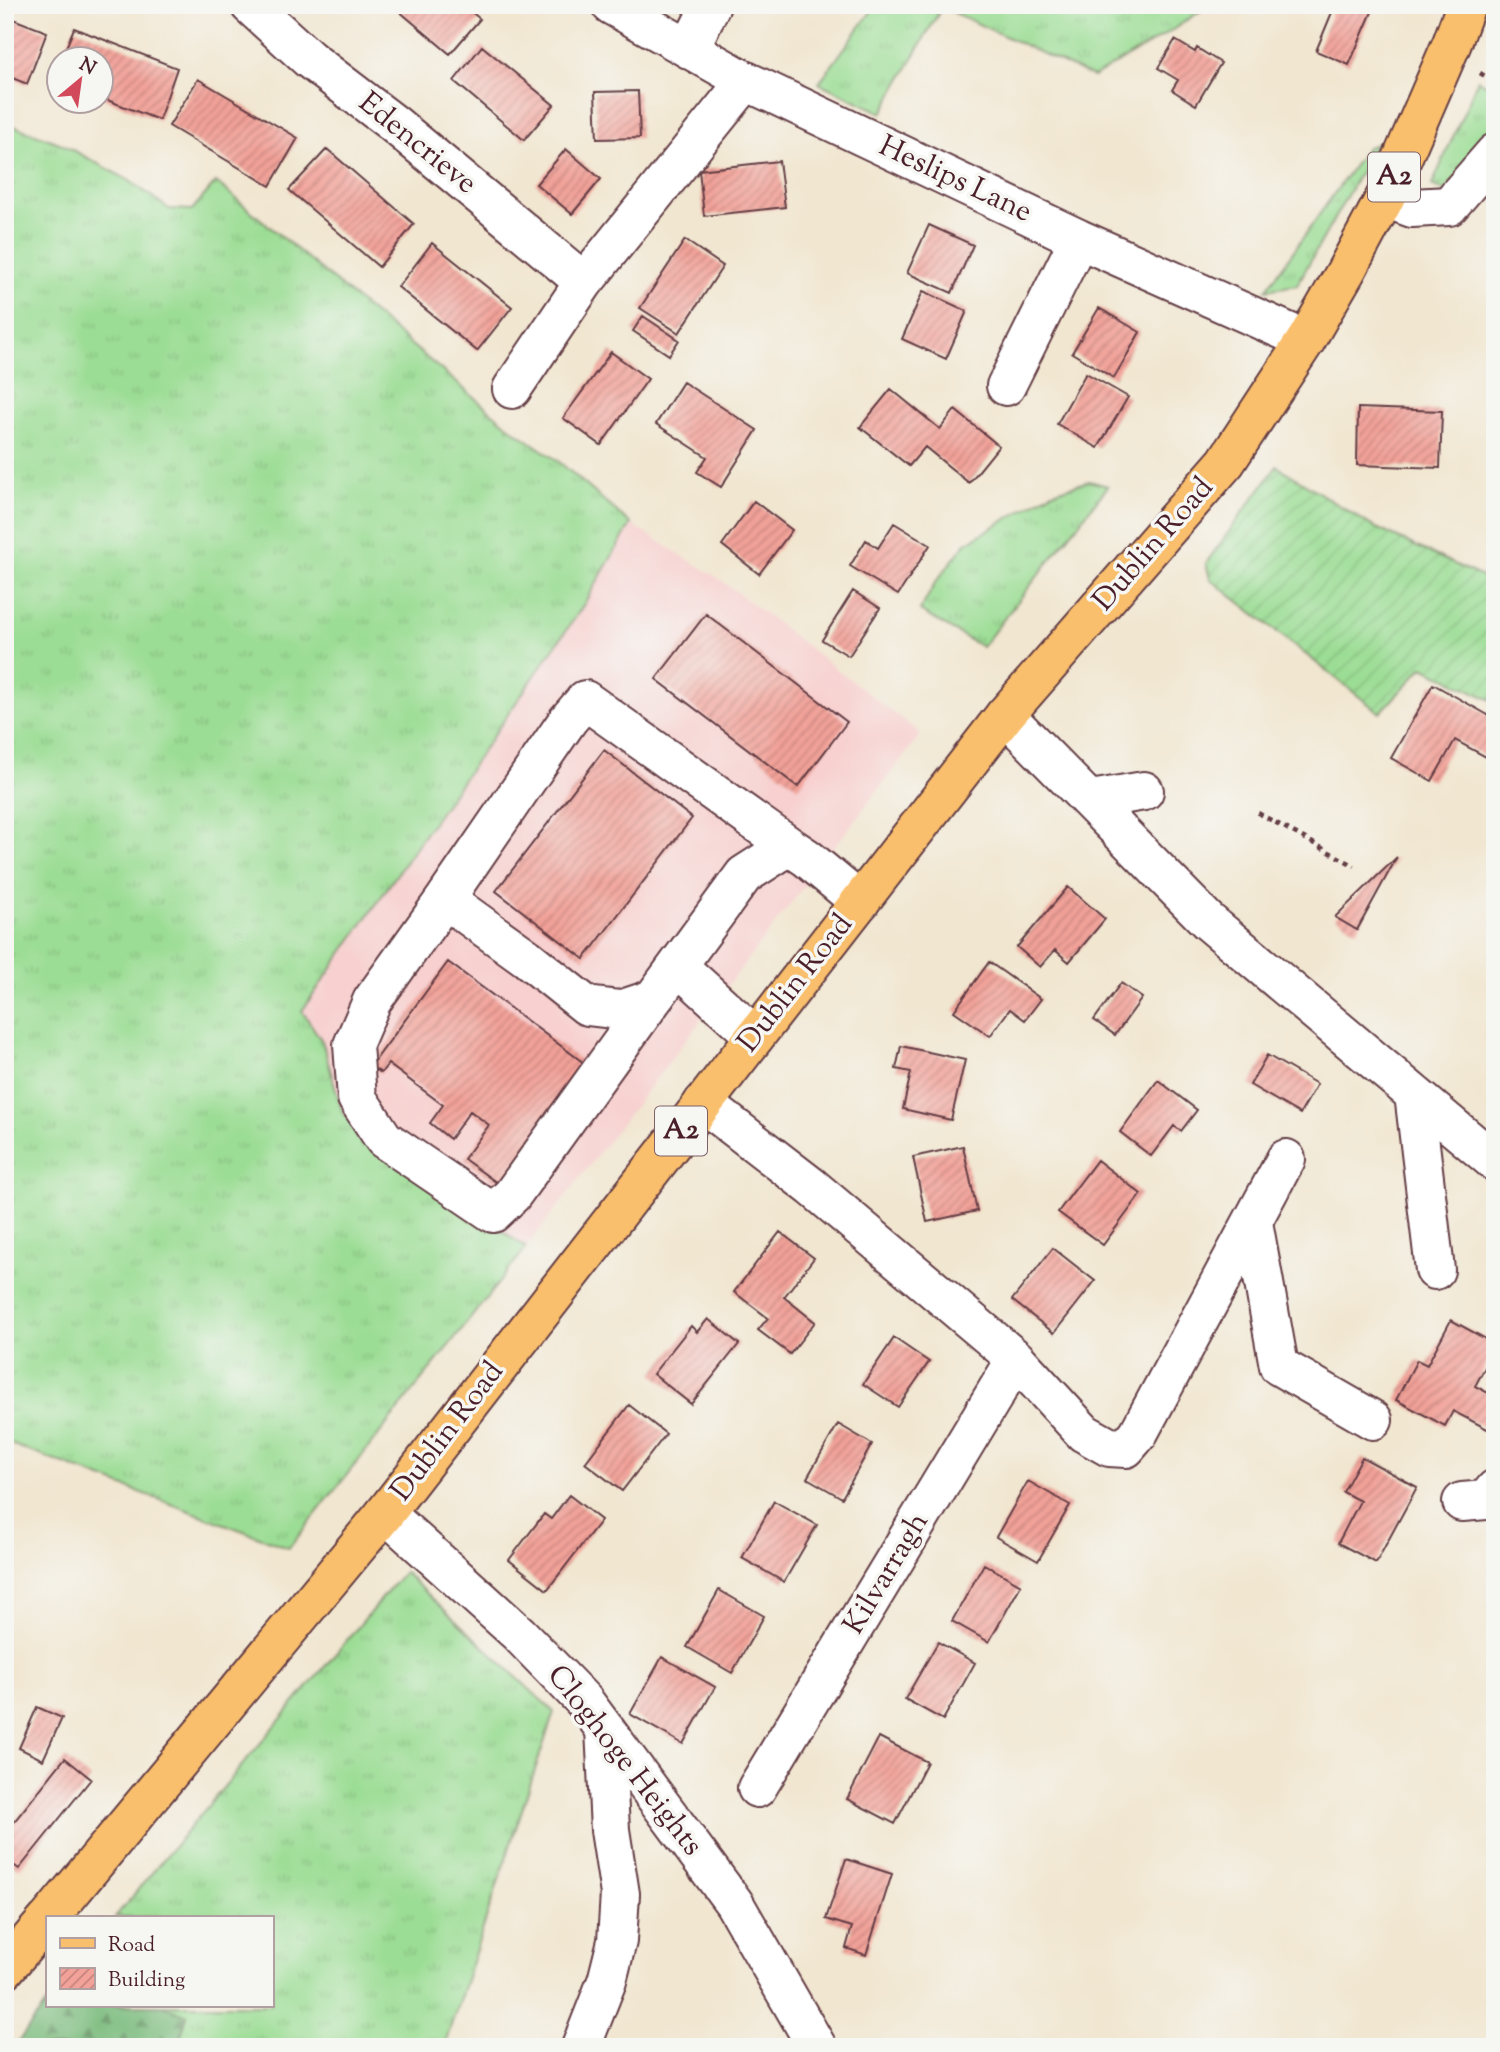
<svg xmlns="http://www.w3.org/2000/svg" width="1500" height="2052" viewBox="0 0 1500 2052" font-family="'Sorts Mill Goudy',serif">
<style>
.built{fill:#f7d0cf}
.grass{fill:url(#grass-tufts);stroke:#727e60;stroke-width:2}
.forest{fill:url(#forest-firs);stroke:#636e54;stroke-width:2}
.garden{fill:url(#garden-furrows);stroke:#727e60;stroke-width:2}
.building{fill:url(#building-hatch)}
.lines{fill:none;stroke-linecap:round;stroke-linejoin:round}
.minor-casing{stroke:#633d44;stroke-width:42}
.major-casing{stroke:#633d44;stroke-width:42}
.path{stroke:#633d44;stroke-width:4.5;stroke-dasharray:5 5;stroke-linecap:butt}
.minor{stroke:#fff;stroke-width:38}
.major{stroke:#f9bf6d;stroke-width:38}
.labels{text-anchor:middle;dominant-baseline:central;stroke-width:7;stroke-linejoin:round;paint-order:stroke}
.shield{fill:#f6f6f2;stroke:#7e6067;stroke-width:2}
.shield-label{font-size:28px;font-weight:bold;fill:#4a1f2b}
.street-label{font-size:30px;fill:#4a1f2b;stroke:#f6f6f2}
</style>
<defs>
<pattern id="grass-tufts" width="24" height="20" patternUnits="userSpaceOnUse" patternTransform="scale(1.75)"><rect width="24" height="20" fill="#9bdd94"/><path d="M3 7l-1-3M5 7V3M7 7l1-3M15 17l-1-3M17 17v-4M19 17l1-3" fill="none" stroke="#87bd80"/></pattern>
<pattern id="forest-firs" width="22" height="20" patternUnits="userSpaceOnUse" patternTransform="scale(1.75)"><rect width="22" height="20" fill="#7cbc7e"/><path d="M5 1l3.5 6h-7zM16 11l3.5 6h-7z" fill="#689867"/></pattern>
<pattern id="garden-furrows" width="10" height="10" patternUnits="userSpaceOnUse" patternTransform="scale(1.75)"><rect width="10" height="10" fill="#9bdd94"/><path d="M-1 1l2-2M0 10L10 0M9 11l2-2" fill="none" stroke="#87bd80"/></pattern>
<pattern id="building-hatch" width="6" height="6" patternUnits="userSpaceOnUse" patternTransform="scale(1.75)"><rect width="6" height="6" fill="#f2a299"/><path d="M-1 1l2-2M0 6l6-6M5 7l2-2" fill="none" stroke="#c6837d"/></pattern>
</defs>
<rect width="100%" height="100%" fill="#f6f6f2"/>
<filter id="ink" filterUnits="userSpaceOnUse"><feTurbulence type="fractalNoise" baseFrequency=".0143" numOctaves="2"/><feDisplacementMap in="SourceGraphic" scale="14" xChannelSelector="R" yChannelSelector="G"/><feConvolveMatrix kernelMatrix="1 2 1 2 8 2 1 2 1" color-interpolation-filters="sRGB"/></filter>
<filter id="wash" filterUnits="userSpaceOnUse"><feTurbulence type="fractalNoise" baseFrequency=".00686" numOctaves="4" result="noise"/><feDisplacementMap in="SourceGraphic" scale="28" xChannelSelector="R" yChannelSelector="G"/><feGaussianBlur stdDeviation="1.57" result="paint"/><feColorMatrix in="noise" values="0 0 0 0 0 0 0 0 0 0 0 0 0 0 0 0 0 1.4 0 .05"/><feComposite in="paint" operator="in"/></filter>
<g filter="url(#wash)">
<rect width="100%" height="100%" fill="#f1e6d0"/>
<path class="built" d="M631 524 721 580 921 734 526 1248 343 1114 322 1041 302 1011 581 609Z"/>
<path class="grass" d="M876 5H1209L1168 33 1093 77 942 7 882 113 819 83Z
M1478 80 1495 89V133L1444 191 1432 185Z
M11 125 62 144 130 181 169 209 192 210 216 182 512 429 558 461 631 524 581 609 302 1011 322 1041 343 1114 526 1248 289 1548 5 1442V140Z
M1376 144 1297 285 1266 290 1367 147Z
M1089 481 1108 486 982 647 920 611 935 583 966 543 1053 492Z
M404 1572 554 1712 444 2047H177L187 2015 161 2005H271V1917H115Z"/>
<path class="forest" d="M47 2003V2005H161L187 2015 177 2047H14Z"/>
<path class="garden" d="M1277 466 1372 526 1495 583V702L1423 667 1380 713 1210 579 1206 563Z"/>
<g id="blocks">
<path class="building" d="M392 5H463L480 19 450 54Z
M1335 5H1375L1349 65 1316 51Z
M5 16 47 32 27 84 5 75Z
M74 28 177 68 159 120 102 98V60H61Z
M1175 40 1195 52 1197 48 1221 63 1196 105 1172 90 1178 80 1158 68Z
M482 46 554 105 524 140 454 81Z
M198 79 298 138 270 186 169 126Z
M638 91 640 138 597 139 595 92Z
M327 149 414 224 379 267 289 190Z
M566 149 601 179 572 214 536 184Z
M779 161 785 207 704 216 699 170Z
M929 225 973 245 952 293 907 273Z
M685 240 723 266 679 333 640 308Z
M432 243 512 307 477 351 398 287Z
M923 291 967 311 946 359 902 339Z
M1099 308 1140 332 1114 378 1072 353Z
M643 316 679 340 669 355 633 331Z
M611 352 648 379 601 445 563 418Z
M1086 373 1128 397 1098 448 1057 424Z
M683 382 757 430 721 487 697 472 707 457 656 424Z
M891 389 940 429 955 410 999 446 969 483 925 447 909 466 860 427Z
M1358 408 1442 411 1440 468 1357 465Z
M754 501 792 530 759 574 722 545Z
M894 523 930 545 898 595 850 566 866 540 878 548Z
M853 591 880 608 849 656 822 640Z
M706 614 847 722 798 787 656 679Z
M1433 684 1495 719V741L1486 757 1455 740 1432 781 1391 758Z
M604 750 692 818 584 959 496 891Z
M1397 857 1357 930 1335 917Z
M1068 887 1105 919 1069 962 1055 950 1040 967 1017 947Z
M448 962 588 1066 500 1185 464 1159 489 1125 470 1111 450 1139 430 1123 443 1105 388 1064 381 1073 371 1066Z
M989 962 1041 999 1025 1020 1010 1009 990 1036 954 1011Z
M1121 983 1142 998 1115 1035 1094 1020Z
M901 1046 965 1060 951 1120 903 1109 911 1072 896 1069Z
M1267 1055 1317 1084 1300 1114 1250 1085Z
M1158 1080 1197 1110 1181 1131 1174 1126 1151 1156 1120 1132Z
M963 1146 977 1211 927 1222 913 1157Z
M1097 1160 1141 1194 1103 1245 1058 1212Z
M780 1232 814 1258 784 1297 815 1322 790 1354 758 1330 768 1318 734 1292Z
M1053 1248 1095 1281 1054 1333 1012 1300Z
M708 1319 739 1344 691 1404 653 1374 691 1326 697 1332Z
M1451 1320 1495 1344V1349L1475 1386 1492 1395 1495 1390V1433L1453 1411 1445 1426 1396 1400 1417 1360 1427 1365Z
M894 1338 929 1362 898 1407 863 1384Z
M629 1405 666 1434 622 1491 585 1463Z
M838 1424 872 1444 842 1498 807 1478Z
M1362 1457 1417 1487 1376 1563 1338 1543 1360 1501 1343 1492Z
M1028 1481 1070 1505 1038 1561 996 1537Z
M569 1495 601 1520 547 1590 509 1560 544 1514 551 1519Z
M774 1501 817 1525 784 1582 742 1558Z
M984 1564 1021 1585 989 1642 952 1621Z
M719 1590 764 1616 732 1673 687 1647Z
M938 1642 975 1663 943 1720 905 1699Z
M662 1657 715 1687 683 1744 630 1714Z
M37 1707 62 1718 43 1760 19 1748Z
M879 1737 927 1762 895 1824 847 1799Z
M65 1758 91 1779 19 1869 5 1859V1833Z
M846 1859 892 1874 866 1955 846 1948 852 1927 826 1919Z"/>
</g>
</g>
<g filter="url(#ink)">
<use href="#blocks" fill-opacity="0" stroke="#633d44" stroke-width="2"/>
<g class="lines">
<defs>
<path id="minor" d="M250 5 309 59 394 124 584 282
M611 5 746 81 1079 239 1306 340
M689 49 711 5
M1385 198 1412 208 1449 206 1495 153
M1006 386 1079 239
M512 389 584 282 746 81
M1005 715 1208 921 1495 1162
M1091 800 1144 791
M445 899 568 720 585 700 789 846
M679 967 755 1036
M653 999 512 1195 493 1213 384 1139 357 1098 353 1045 372 1001 445 899 527 958 587 1006 620 1010 653 999 744 875 789 846 807 858 860 902
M1414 1094 1435 1270
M703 1103 812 1187 1016 1359 1084 1433 1109 1447 1126 1448 1138 1434 1286 1159
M1253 1222 1279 1366 1373 1420
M1462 1502 1486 1500 1495 1489
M385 1513 519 1634 584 1701 734 1903 817 2047
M757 1788 1016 1359
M581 2047 607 1981 617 1941 620 1894 610 1830 605 1729"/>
<path id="major" d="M50 1917 385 1513 1005 715 1226 462 1306 340 1346 271 1385 198 1452 43 1466 5
M5 1969 47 1920"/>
</defs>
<use href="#minor" class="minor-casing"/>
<use href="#major" class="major-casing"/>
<path class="path" d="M1480 73 1495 82
M1258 813 1355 866"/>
<use href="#minor" class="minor"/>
<use href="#major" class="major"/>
</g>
</g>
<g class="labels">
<g class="shield">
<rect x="1368" y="152.5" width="52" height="49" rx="5"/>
<rect x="655" y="1106.5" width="52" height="49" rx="5"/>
</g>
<g class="shield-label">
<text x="1394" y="177">A2</text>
<text x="681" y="1131">A2</text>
</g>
<g class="street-label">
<text transform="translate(417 144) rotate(39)">Edencrieve</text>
<text transform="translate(955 180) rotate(25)">Heslips Lane</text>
<text transform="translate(1154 545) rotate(-49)">Dublin Road</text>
<text transform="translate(796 984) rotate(-52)">Dublin Road</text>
<text transform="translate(448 1432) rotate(-53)">Dublin Road</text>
<text transform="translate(887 1574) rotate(-59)">Kilvarragh</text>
<text transform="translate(624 1761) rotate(52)">Cloghoge Heights</text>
</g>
</g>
<rect width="1500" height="2052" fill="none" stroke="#f6f6f2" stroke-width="28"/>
<rect x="46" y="1916" width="228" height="91" fill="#f6f6f2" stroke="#b1a0a2" stroke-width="2"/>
<rect x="60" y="1938" width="35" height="10" fill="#f9bf6d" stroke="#b1a0a2" stroke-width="2"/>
<text x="108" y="1951" font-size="21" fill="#4a1f2b">Road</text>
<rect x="60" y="1968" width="35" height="21" fill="url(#building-hatch)" stroke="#b1a0a2" stroke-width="2"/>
<text x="108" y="1986" font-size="21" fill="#4a1f2b">Building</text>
<g transform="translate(80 80) rotate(29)"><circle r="33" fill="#f6f6f2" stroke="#b1a0a2" stroke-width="2"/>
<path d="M0-5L12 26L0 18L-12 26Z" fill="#d1495b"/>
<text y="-10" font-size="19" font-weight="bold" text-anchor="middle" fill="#4a1f2b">N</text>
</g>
</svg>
